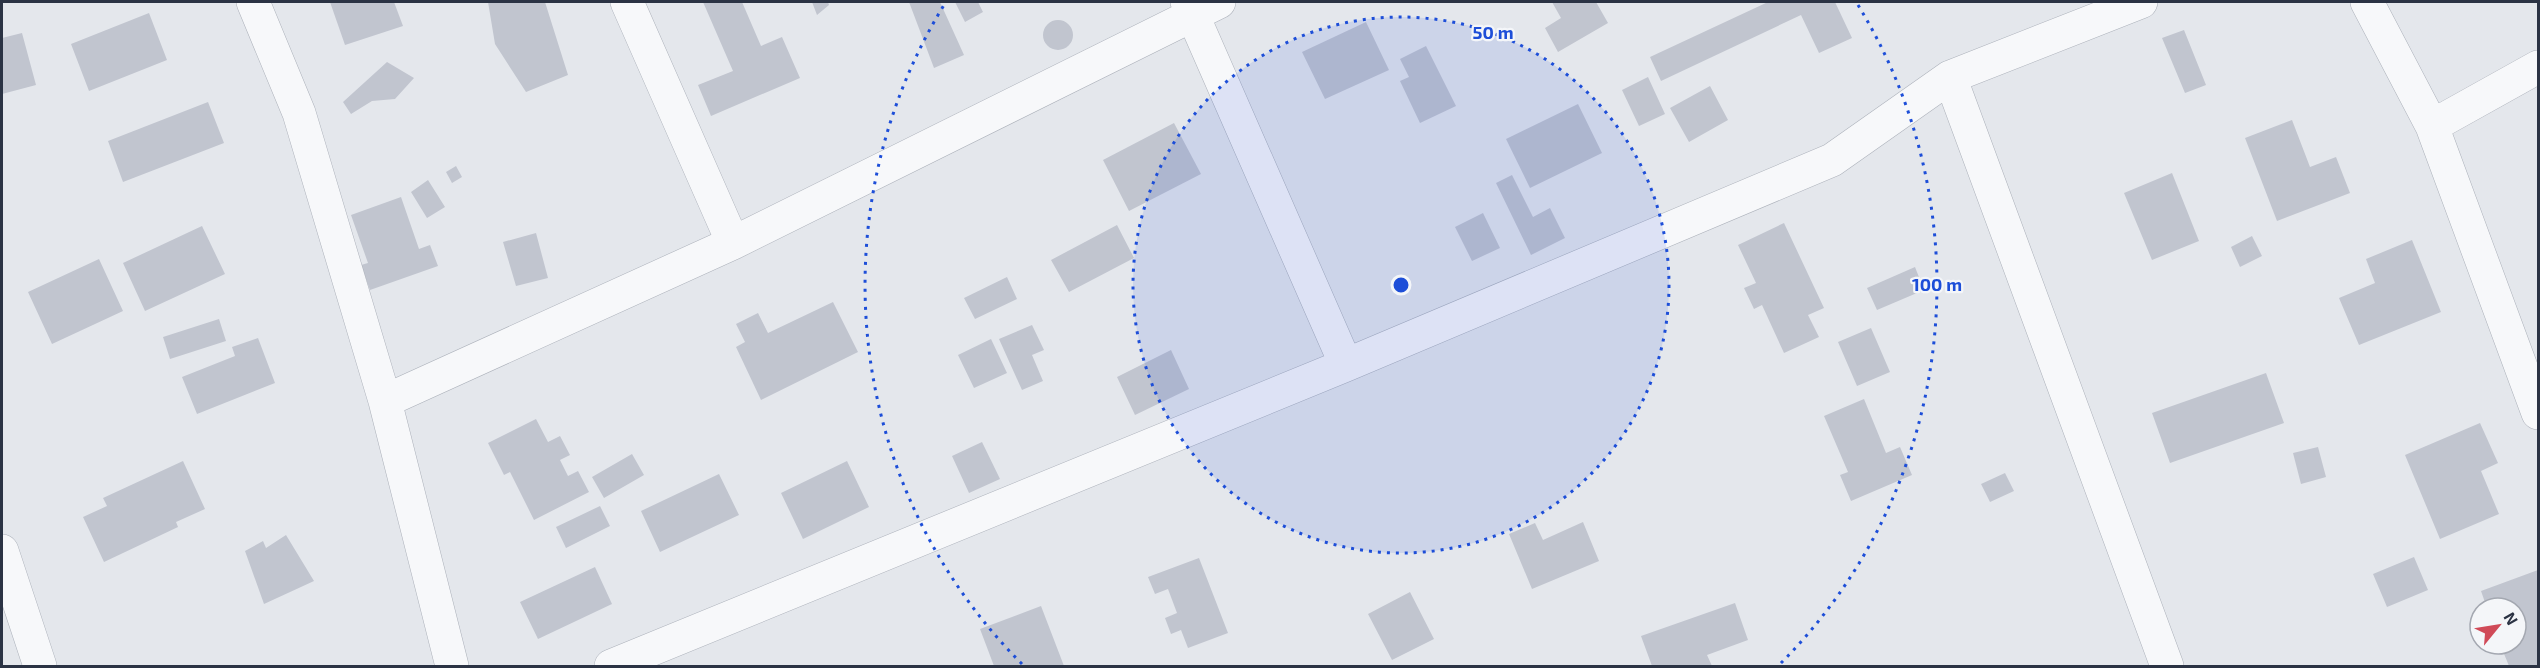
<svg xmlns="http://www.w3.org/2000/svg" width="2540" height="668" viewBox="0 0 2540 668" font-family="'Exo 2',sans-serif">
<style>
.building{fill:#c1c5cf}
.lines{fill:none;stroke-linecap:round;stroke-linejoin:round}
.minor-casing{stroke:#acb1ba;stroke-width:34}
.minor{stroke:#f7f8fa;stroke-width:33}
.ring{fill:none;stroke:#1d4ed8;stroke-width:3;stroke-dasharray:3 6}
.centre{fill:#1d4ed8;stroke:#f4f6f9;stroke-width:3}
.ring-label{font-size:18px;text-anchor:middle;font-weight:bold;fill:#1d4ed8;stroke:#f4f6f9;stroke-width:4.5;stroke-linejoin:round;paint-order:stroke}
</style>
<rect width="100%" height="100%" fill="#e4e7ec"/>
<path class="building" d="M330 2H394L403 26 345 45Z
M488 2H545L568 75 526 92 495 44Z
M703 2H742L761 46 782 37 800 78 711 116 698 85 733 71Z
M812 2H828L829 5 817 15Z
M909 2H940L964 55 934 68Z
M955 2H978L983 12 965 22Z
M1552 2H1596L1608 23 1558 52 1545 28 1561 18Z
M1768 2H1835L1852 38 1819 53 1801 15 1661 81 1650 57Z
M149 13 167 60 89 91 71 44Z
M1043 35a15 15 0 1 1 30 0a15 15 0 1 1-30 0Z
M1366 22 1389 70 1325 99 1302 52Z
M2184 30 2206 85 2185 93 2162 38Z
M22 33 36 85 2 94V38Z
M1426 46 1456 106 1420 123 1400 81 1409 77 1400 59Z
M387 62 414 78 395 99 372 101 351 114 343 102Z
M1648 77 1665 114 1639 126 1622 90Z
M1710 86 1728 120 1689 142 1670 108Z
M208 102 224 143 123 182 108 141Z
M1578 104 1602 153 1530 188 1506 139Z
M2292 120 2310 167 2336 157 2350 193 2277 221 2245 138Z
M1174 123 1201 174 1129 211 1103 160Z
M456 166 462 177 452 183 446 172Z
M2172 173 2199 241 2152 260 2124 193Z
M1512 175 1533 217 1550 208 1565 238 1531 255 1496 183Z
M428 180 445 207 427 218 411 192Z
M401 197 419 249 430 245 438 266 370 290 361 265 368 263 351 215Z
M1483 213 1500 248 1472 261 1455 227Z
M1784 223 1824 308 1808 315 1819 337 1784 353 1762 305 1754 309 1744 288 1756 283 1738 245Z
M1117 225 1134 258 1069 292 1051 260Z
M202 226 225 274 145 311 123 263Z
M536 233 548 278 516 286 503 242Z
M2252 236 2262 256 2240 267 2231 247Z
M2412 240 2441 312 2359 345 2339 298 2375 283 2366 259Z
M99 259 123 311 52 344 28 292Z
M1915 267 1924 290 1877 310 1867 288Z
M1007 277 1017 299 975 319 964 298Z
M833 302 858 352 761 400 736 347 745 342 736 324 758 313 768 333Z
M219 319 226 341 170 359 163 337Z
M1032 325 1044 350 1032 355 1043 381 1022 390 999 339Z
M1871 328 1890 372 1857 386 1838 342Z
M258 338 275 383 197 414 182 377 235 356 232 347Z
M991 339 1007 373 974 388 958 355Z
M1171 350 1189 389 1135 415 1117 377Z
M2266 373 2284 423 2170 463 2152 413Z
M1864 399 1886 453 1900 447 1912 475 1851 501 1840 475 1848 472 1824 416Z
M536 419 548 442 560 436 570 455 560 460 568 476 578 471 589 492 534 520 510 472 504 475 488 443Z
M2480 423 2498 463 2481 471 2499 514 2440 539 2405 455Z
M982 442 1000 479 969 493 952 456Z
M2318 447 2326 477 2301 484 2293 453Z
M632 454 644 475 604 498 592 477Z
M183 461 205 509 176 522 178 527 104 562 83 517 107 506 103 498Z
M847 461 869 507 803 539 781 493Z
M2005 473 2014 491 1990 502 1981 484Z
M719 474 739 515 660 552 641 511Z
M600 506 610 526 566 548 556 527Z
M1583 522 1599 561 1532 589 1509 534 1535 523 1543 540Z
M286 535 314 581 264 604 245 551 263 541 266 548Z
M2414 557 2428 590 2387 607 2373 574Z
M1199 558 1228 633 1188 648 1181 630 1171 634 1165 618 1177 613 1168 589 1155 594 1148 577Z
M595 567 612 604 538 639 520 602Z
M2538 570V666H2509L2500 644H2516V608H2487L2481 591Z
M1410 592 1434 639 1392 660 1368 614Z
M1735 603 1748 640 1707 655 1712 666H1652L1641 636Z
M1041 606 1064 666H994L980 629Z"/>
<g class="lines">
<defs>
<path id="minor" d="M253 2 299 113 385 401 452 666
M627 2 733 243
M1187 2 1346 365
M2367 2 2432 126 2538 413
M1950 77 2167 666
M2432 126 2538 67
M385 401 733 243 1219 2
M2 551 40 666
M611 666 1346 365 1832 160 1950 77 2141 2"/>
</defs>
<use href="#minor" class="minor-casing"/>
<use href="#minor" class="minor"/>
</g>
<circle cx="1401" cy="285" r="268" fill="#1d4ed8" fill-opacity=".12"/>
<g class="ring">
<circle cx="1401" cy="285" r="268"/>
<path d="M1022 664A536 536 0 0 1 944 5M1858 5A536 536 0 0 1 1780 664"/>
</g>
<circle cx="1401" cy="285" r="9" class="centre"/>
<g class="ring-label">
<text x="1493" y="39">50 m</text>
<text x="1937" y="291">100 m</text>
</g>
<rect width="2540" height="668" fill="none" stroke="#2b3344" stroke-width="6"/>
<g transform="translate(2498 626) rotate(60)"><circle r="28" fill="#f4f6f9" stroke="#a4a8b1" stroke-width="1.5"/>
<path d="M0-4.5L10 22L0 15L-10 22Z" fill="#d04a58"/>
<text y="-9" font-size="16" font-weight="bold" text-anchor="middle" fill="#2b3344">N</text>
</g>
</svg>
